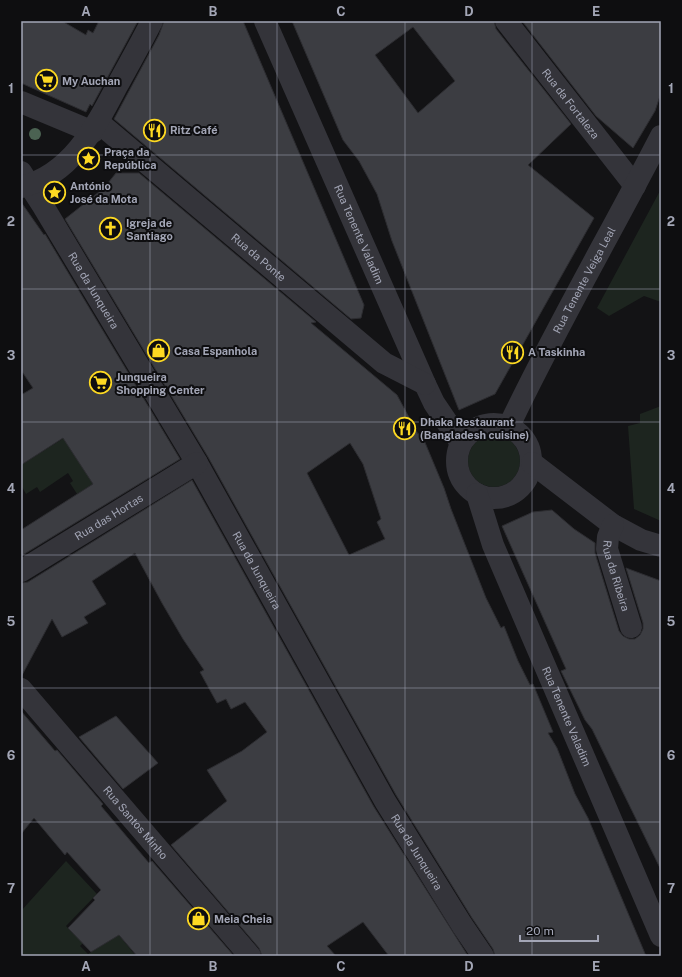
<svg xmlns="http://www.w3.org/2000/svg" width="682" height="977" viewBox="0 0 682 977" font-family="'Public Sans',sans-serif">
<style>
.green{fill:#1d251f}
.building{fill:#3c3d42;stroke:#2d2d31;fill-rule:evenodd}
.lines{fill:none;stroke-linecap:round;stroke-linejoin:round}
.minor{stroke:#34343a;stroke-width:22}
.tree{fill:#4b6252}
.grid{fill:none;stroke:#a3a6b6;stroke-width:1;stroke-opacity:0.55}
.labels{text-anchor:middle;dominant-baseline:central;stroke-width:4;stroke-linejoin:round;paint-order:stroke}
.poi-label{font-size:11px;font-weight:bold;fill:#a3a6b6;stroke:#0e0e10;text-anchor:start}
.street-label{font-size:11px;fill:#a3a6b6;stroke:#0e0e10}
.neatline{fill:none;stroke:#a3a6b6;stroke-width:1.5}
.grid-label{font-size:13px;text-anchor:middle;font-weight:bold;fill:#a3a6b6}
</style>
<rect width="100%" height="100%" fill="#131315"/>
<path class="green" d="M661 189V302L644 296 609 316 597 308Z
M661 406V521L634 509 628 426 640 423V414Z
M468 461a26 26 0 1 1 52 0a26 26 0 1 1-52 0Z
M64 438 93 484 77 494 70 483 73 481 68 473 40 492 37 487 26 494 21 485V465Z
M66 861 97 894 66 926 83 943 80 946 88 954 119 935 136 956H21V911Z"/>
<path class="building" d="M21 21H62L86 35 88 30 93 33 99 21H138L92 106 90 104 86 112 21 83Z
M164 21H243L364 305 361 318 351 319 114 119 159 35Z
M292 21H494L496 29 571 124 528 165 594 218 495 394 459 410 392 241 377 194 359 161 343 140ZM413 27 455 81 418 113 375 55Z
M522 21H661V93L655 111 633 148 596 116Z
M116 173H139L316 322 311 323 397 395 418 434 421 433 444 488 451 509 486 598 501 628 504 626 518 661 530 685 533 684 553 732 548 733 557 748 575 794 588 818 646 956H495L493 949 472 918 396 795 208 457 65 219 104 188ZM350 443 363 464 381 519 377 522 385 539 349 555 307 473Z
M21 202 44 235 45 234 180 459 21 556V530L93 484 63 438 21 465V395L33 388 21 370Z
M192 480 374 807 468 956H389L363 922 327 946 336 956H262L259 948 171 845 227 801 207 770 242 751 267 732 245 702 231 709 226 699 217 703 200 672 204 670 183 639 162 603 135 553 92 581 106 604 84 617 88 623 62 637 52 619 21 677V583L28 582Z
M552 510 574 529 595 543V553L619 631 623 636 629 639H635L640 635 643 629V623L626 568 661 581V870L592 729 585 720 562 673 561 671 566 669 502 526 533 512Z
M21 711 55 751 57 750 103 804 101 806 149 863 152 861 234 956H137L119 935 91 952 68 928 95 900 93 898 101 890 67 852 65 855 34 818 21 834Z
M116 716 158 763 123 789 79 737Z"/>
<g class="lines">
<g class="minor">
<path id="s1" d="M265 21 425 384 434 403 461 443"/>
<path id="s2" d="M506 21 635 186"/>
<path d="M21 102 93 132"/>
<path id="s3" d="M98 122 384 363 425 384"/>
<path id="s4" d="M21 172 43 206 197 463 385 801 462 925 483 956"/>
<path d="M21 187C71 175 95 128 117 86 129 64 141 43 152 21"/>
<circle cx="494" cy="461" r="37"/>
<path id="s5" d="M509 426C556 327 611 233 661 136"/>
<path d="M532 463 613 525 641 540 661 546"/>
<path id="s6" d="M477 494 493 545 661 936"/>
<path id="s7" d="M613 525 608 537 607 549 631 627"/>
<path id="s8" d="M21 571 197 463"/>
<path id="s9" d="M21 689 250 956"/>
</g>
</g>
<circle class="tree" cx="35" cy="134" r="6"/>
<path class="grid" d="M150 21V956M277 21V956M405 21V956M532 21V956M21 155H661M21 289H661M21 422H661M21 555H661M21 688H661M21 822H661"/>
<defs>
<symbol id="supermarket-ring" viewBox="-11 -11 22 22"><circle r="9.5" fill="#0e0e10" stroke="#fdd922" stroke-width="1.5"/><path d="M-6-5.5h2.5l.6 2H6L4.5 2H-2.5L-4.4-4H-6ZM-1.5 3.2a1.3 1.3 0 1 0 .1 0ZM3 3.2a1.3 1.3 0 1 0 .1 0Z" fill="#fdd922"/></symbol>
<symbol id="restaurant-ring" viewBox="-11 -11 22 22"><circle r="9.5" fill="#0e0e10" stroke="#fdd922" stroke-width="1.5"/><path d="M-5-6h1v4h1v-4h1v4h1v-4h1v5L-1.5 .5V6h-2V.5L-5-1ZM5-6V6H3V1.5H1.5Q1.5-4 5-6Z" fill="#fdd922"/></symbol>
<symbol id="sight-ring" viewBox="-11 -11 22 22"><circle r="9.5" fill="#0e0e10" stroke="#fdd922" stroke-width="1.5"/><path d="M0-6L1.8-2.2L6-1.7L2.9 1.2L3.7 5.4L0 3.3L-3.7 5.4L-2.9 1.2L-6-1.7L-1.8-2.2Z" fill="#fdd922"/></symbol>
<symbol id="church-ring" viewBox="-11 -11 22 22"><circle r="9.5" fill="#0e0e10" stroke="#fdd922" stroke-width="1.5"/><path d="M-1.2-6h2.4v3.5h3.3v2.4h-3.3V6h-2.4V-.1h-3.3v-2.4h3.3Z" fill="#fdd922"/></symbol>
<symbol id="shop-ring" viewBox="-11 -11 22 22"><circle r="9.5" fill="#0e0e10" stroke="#fdd922" stroke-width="1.5"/><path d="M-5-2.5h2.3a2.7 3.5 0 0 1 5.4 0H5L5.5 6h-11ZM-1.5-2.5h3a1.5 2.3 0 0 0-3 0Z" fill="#fdd922"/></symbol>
</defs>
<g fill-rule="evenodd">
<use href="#supermarket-ring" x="34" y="68" width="25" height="25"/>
<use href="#restaurant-ring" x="142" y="118" width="25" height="25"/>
<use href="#sight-ring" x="76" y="146" width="25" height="25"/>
<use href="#sight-ring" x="42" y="180" width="25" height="25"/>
<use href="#church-ring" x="98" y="216" width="25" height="25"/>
<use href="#shop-ring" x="146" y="338" width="25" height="25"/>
<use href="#restaurant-ring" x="500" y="340" width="25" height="25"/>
<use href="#supermarket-ring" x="88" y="370" width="25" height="25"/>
<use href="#restaurant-ring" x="392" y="416" width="25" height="25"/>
<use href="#shop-ring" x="186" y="906" width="25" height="25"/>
</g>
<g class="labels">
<g class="poi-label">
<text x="62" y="81">My Auchan</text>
<text x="170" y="130">Ritz Café</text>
<text x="104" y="152">Praça da<tspan x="104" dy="13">República</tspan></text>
<text x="70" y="186">António<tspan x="70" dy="13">José da Mota</tspan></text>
<text x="126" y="223">Igreja de<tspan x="126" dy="13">Santiago</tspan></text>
<text x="174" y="351">Casa Espanhola</text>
<text x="528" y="352">A Taskinha</text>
<text x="116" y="377">Junqueira<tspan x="116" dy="13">Shopping Center</tspan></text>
<text x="420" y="422">Dhaka Restaurant<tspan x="420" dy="13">(Bangladesh cuisine)</tspan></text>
<text x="214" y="919">Meia Cheia</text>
</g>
<g class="street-label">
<text stroke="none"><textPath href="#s2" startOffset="105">Rua da Fortaleza</textPath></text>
<text stroke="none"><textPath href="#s1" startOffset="233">Rua Tenente Valadim</textPath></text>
<text stroke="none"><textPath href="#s3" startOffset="210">Rua da Ponte</textPath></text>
<text stroke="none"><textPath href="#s5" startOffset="164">Rua Tenente Veiga Leal</textPath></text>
<text stroke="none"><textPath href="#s4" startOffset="139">Rua da Junqueira</textPath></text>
<text stroke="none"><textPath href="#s8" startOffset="103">Rua das Hortas</textPath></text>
<text stroke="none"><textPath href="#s4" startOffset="463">Rua da Junqueira</textPath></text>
<text stroke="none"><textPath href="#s7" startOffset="53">Rua da Ribeira</textPath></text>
<text stroke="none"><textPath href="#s6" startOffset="240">Rua Tenente Valadim</textPath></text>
<text stroke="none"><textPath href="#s9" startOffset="176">Rua Santos Minho</textPath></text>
<text stroke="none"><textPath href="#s4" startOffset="787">Rua da Junqueira</textPath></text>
</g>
</g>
<rect width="682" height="977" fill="none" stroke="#0e0e10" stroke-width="44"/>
<path d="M520 935v6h78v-6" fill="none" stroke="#a3a6b6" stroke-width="2"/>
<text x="526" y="935" font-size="12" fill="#a3a6b6" stroke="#0e0e10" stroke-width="3" paint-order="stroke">20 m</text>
<rect x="22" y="22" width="638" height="933" class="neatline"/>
<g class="grid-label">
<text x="86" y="16">A</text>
<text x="213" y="16">B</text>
<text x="341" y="16">C</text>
<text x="469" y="16">D</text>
<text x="596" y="16">E</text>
<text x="11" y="93">1</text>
<text x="671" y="93">1</text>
<text x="11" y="226">2</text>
<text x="671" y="226">2</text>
<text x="11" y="360">3</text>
<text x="671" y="360">3</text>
<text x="11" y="493">4</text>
<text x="671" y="493">4</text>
<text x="11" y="626">5</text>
<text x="671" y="626">5</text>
<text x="11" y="760">6</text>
<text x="671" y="760">6</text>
<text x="11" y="893">7</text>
<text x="671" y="893">7</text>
<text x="86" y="971">A</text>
<text x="213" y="971">B</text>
<text x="341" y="971">C</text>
<text x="469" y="971">D</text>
<text x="596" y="971">E</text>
</g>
</svg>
